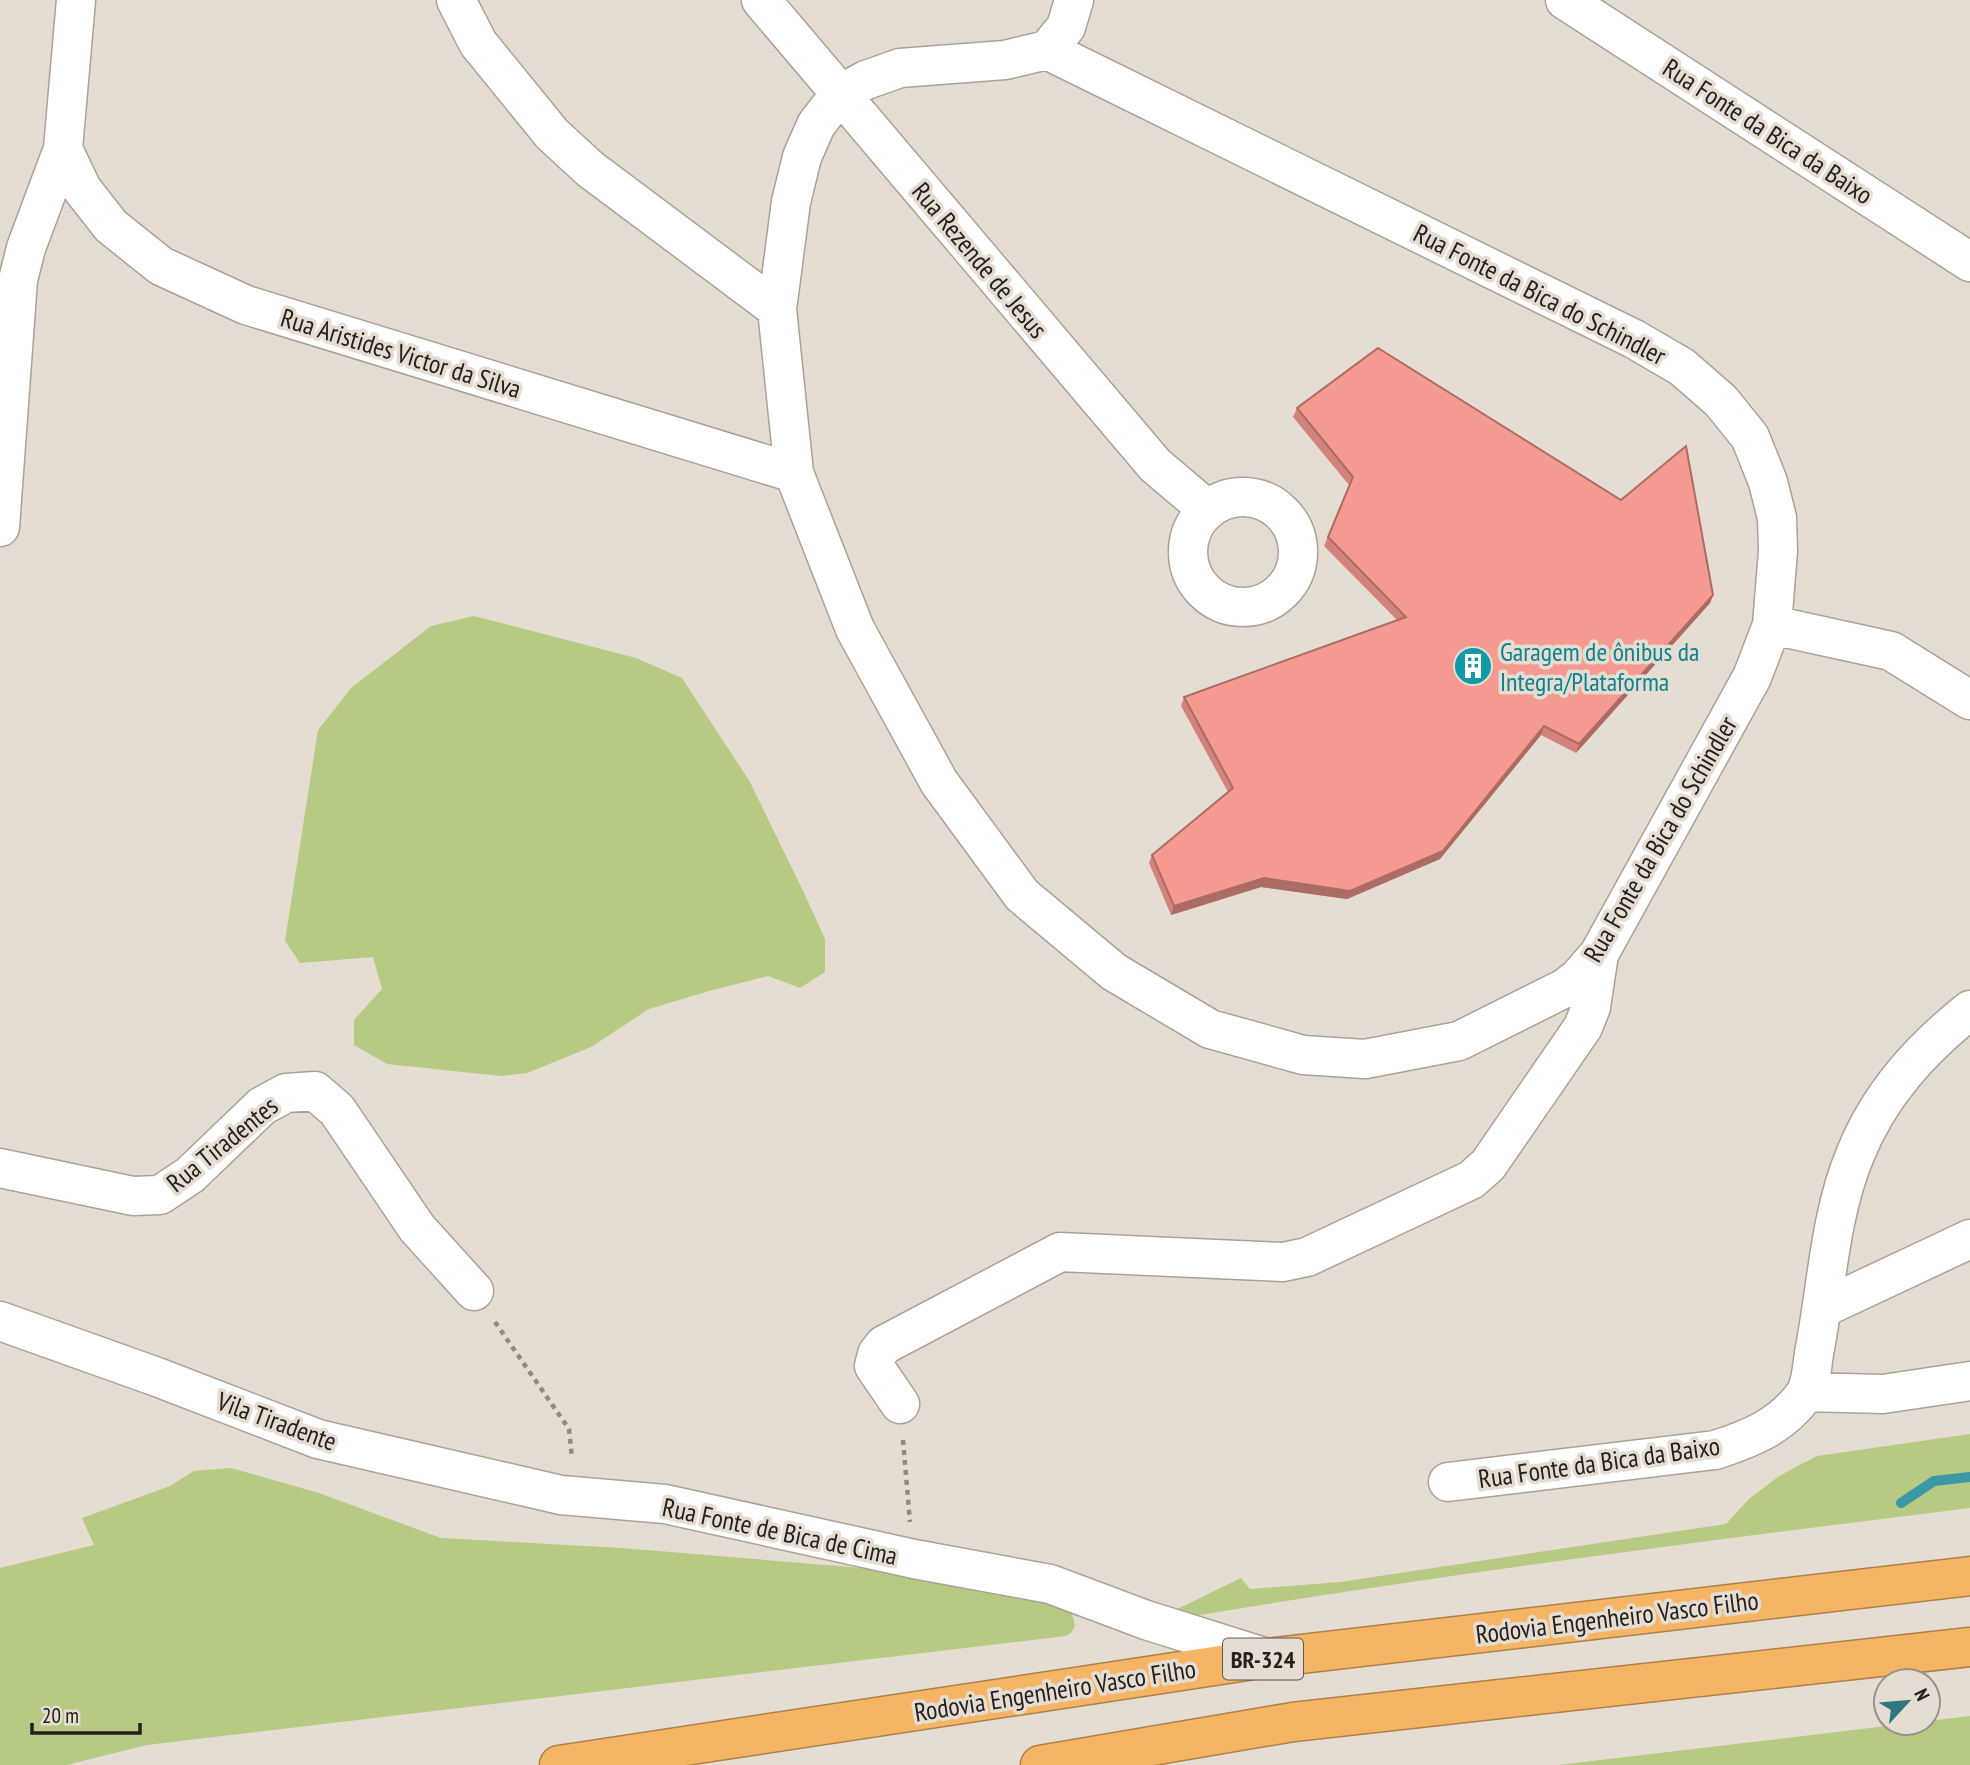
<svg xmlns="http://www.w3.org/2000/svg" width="1970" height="1765" viewBox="0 0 1970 1765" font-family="'PT Sans Narrow',sans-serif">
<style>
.green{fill:#b7ca83}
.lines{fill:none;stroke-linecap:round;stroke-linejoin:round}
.stream{stroke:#3b98a5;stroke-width:10}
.minor-casing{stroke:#a9a297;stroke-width:41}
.highway-casing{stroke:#ac814b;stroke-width:41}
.path{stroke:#908a82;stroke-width:4.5;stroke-dasharray:5 5;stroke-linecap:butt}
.minor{stroke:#fff;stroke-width:38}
.highway{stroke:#f6b564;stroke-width:38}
.wall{fill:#d2847c}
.shaded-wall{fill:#ab6c65}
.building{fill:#f49a90;stroke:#ab6c65;stroke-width:2}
.labels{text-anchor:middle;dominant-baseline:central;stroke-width:7;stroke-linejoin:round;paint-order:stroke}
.shield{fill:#e5ddd2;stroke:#5e5953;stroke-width:2}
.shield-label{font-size:24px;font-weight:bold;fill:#24211d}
.street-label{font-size:26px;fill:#24211d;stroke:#e5ddd2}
.culture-label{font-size:26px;fill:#0d838f;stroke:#e5ddd2;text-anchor:start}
</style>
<rect width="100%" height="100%" fill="#e5ddd2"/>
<path class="green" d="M474 616 636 658 682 678 750 782 805 895 825 939V972L800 988 768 976 709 991 649 1009 591 1047 527 1073 501 1076 387 1064 354 1045V1020L382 989 373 957 300 963 285 941 318 730 351 688 431 626Z
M1970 1434V1508C1703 1541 1436 1575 1170 1620L1167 1614 1241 1578 1250 1589 1340 1582 1726 1524 1749 1499 1779 1476 1817 1456Z
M231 1468 319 1493 441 1538 622 1548 898 1571 1070 1606 1075 1626 1071 1633 1066 1636 147 1745 66 1765H0V1568L94 1545 82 1518 170 1486 194 1471Z
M1970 1716V1765H1558L1912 1723H1928V1721Z"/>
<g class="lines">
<path class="stream" d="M1901 1503 1934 1481 1970 1477"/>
<defs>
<path id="minor" d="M456 0 478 43 552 134 590 169 777 309
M761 0 1155 465 1208 510
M1565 0 1970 262
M1047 50 1634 339 1682 367 1721 401 1750 437 1768 482 1777 518 1778 551 1772 625 1752 677 1599 954 1578 978 1565 988 1459 1041 1365 1059 1303 1055 1210 1029 1114 972 1022 895 939 782 855 629 794 473 777 309 791 202 802 157 816 125 839 95 866 80 900 68 1005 60Z
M1047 50 1066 27 1074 0
M63 149 82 189 111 226 161 266 246 305 794 473
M1188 552a55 55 0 1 1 110 0a55 55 0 1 1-110 0Z
M0 527 18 280 26 248 63 149 76 0
M1772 625 1891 651 1970 700
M0 1168 133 1196 160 1195 190 1175 262 1106 286 1093 315 1091 337 1110 417 1228 474 1291
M1823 1308 1970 1239
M0 1321 157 1377 318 1439 561 1495 665 1504 914 1559 1050 1584 1146 1620 1267 1658
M1806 1392 1883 1394 1970 1381
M900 1404 874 1366 877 1354 884 1345 1060 1252 1283 1262 1307 1257 1471 1180 1488 1165 1583 1027 1591 1007 1599 954
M1448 1482 1715 1450C1750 1439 1782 1426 1804 1395 1812 1384 1812 1362 1815 1348 1827 1284 1830 1215 1855 1155 1879 1095 1920 1050 1970 1010"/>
<path id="highway" d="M559 1765 1267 1658 1970 1576
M1040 1765 1293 1722 1970 1647"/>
</defs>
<use href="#minor" class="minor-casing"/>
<use href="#highway" class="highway-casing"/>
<path class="path" d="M495 1322 569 1429 572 1458
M903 1440 910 1522"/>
<use href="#minor" class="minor"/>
<use href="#highway" class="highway"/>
</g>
<path class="wall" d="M1297 408 1713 595 1710 603 1576 753 1541 735 1440 859 1347 899 1261 887 1171 915 1149 863 1152 855 1228 792 1181 706 1184 697 1397 620 1324 546 1349 485 1293 417Z"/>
<path class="shaded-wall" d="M1713 595 1710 603 1576 753 1579 744Z
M1544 726 1541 735 1440 859 1347 899 1261 887 1171 915 1174 906Z"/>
<path class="building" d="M1378 348 1621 500 1686 446 1713 595 1579 744 1544 726 1443 851 1350 891 1264 878 1174 906 1152 855 1233 788 1184 697 1406 617 1328 537 1353 477 1297 408Z"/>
<defs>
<symbol id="building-disc" viewBox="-11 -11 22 22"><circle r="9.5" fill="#0f9aa8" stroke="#e5ddd2"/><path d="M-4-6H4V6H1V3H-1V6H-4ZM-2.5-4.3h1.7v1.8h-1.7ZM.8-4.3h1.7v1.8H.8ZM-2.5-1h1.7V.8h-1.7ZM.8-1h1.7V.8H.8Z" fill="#fff"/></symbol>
</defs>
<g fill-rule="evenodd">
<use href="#building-disc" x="1451" y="644" width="44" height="44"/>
</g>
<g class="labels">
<rect class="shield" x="1223" y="1638.5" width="80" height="41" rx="5"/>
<g class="shield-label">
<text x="1263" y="1659">BR-324</text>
</g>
<g class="street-label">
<text transform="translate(1768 131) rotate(33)">Rua Fonte da Bica da Baixo</text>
<text transform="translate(980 260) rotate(50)">Rua Rezende de Jesus</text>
<text transform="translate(1540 294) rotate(27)">Rua Fonte da Bica do Schindler</text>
<text transform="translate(401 353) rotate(17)">Rua Aristides Victor da Silva</text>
<text transform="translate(1660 839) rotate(-60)">Rua Fonte da Bica do Schindler</text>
<text transform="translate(222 1144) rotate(-39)">Rua Tiradentes</text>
<text transform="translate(277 1421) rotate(20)">Vila Tiradente</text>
<text transform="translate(1599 1462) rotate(-8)">Rua Fonte da Bica da Baixo</text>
<text transform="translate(780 1531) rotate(12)">Rua Fonte de Bica de Cima</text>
<text transform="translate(1617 1617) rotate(-7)">Rodovia Engenheiro Vasco Filho</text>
<text transform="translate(1055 1690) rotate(-9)">Rodovia Engenheiro Vasco Filho</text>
</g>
<g class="culture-label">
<text x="1500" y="651">Garagem de ônibus da<tspan x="1500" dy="30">Integra/Plataforma</tspan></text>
</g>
</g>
<g transform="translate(1907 1702) rotate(64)"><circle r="33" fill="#e5ddd2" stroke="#98928a" stroke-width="2"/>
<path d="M0-5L12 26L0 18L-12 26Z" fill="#307881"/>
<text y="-10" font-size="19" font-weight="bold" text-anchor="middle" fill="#24211d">N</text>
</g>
<path d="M32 1723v10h108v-10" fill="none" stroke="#24211d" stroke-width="3.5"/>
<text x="42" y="1723" font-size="21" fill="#24211d" stroke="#e5ddd2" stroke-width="5" paint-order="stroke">20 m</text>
</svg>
